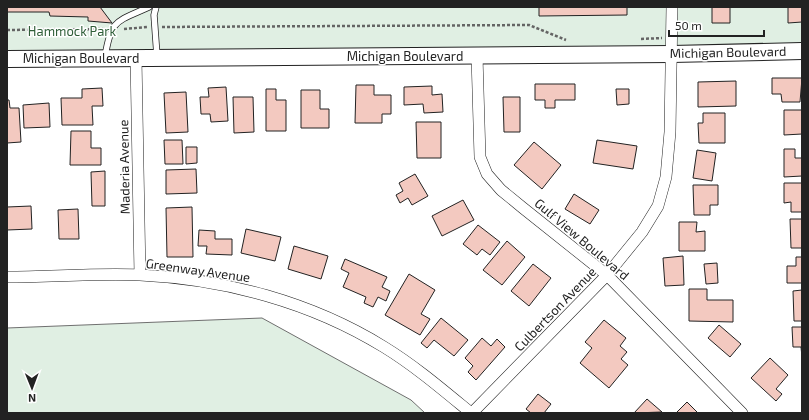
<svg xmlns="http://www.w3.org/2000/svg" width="809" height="420" viewBox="0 0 809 420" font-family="'Exo 2',sans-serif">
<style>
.green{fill:#e0efe3;stroke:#6f6f6f}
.building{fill:#f3c9c0;stroke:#222}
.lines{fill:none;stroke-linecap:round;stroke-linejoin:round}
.lane-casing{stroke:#222;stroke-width:7}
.street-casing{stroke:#222;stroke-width:12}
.secondary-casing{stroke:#222;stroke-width:18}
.path{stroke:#646464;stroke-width:2.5;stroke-dasharray:3 2;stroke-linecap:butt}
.lane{stroke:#fff;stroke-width:5.5}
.street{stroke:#fff;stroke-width:11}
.secondary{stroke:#fff;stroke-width:16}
.labels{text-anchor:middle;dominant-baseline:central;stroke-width:3;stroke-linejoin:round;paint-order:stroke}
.park-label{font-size:13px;fill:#2f5e38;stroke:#fff}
.street-label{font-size:13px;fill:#222;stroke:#fff}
</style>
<rect width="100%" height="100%" fill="#fff"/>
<path class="green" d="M7 7H802V48L7 57Z
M262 318 411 400 425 413H7V328Z"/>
<path class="building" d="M7 7H100L112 23 88 21V17L50 16 49 12H7Z
M539 7H627V15L539 16Z
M712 7H730V23H712Z
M788 7H802V22L788 23Z
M772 78H802L800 102H782L781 94H772Z
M736 81V106L698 107V82Z
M535 84H575V100H555V108H545V100H535Z
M356 85H374V95H391V114H382V123H355Z
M432 86V95L442 94 443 112 424 113 423 104 404 105V87Z
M226 87 228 121 211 122 210 114H201L200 97H209L208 88Z
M102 88 103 106H92L93 125H62L61 98H82V89Z
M266 89H276V100H286V131H266Z
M616 89H629V104L617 105Z
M301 90H320V109H329V128H301Z
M186 92 188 132 166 133 164 93Z
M233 97H253L254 132 234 133Z
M503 97H520V132H504Z
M7 100H9L10 108H19L21 142 7 143Z
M49 103 50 127 24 128 23 105Z
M784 110H802V134L784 135Z
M703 113H725V143H699L698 123H703Z
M416 122H441V158H417Z
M71 131H91V148H101V165H70Z
M164 140H182L183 164H165Z
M597 140 637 146 633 169 593 163Z
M534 142 561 165 542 189 514 165Z
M186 147H197V163L186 164Z
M784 149H795V158H802V176L784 177Z
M697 150 716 153 712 181 693 178Z
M196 169 197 193 166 194V170Z
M105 171V206H92L91 172Z
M415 174 428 196 412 205 408 198 400 203 396 195 403 191 399 183Z
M784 183H802V212H791V202L784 203Z
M693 185H718V205H710V215H694Z
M574 194 599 210 590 224 565 209Z
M463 200 474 220 442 236 432 216Z
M31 206 32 229 7 230V207Z
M192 207 193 257H167L166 208Z
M78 209 79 239H59L58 210Z
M790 219H802V248H791Z
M679 222H697L696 232 705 231V251H679Z
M478 225 500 242 490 255 482 249 477 255 463 244Z
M246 229 281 237 275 261 241 253Z
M199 230 215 231V239H232V255L206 254 207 246H198Z
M507 241 525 257 502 285 483 270Z
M294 246 328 256 321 279 288 269Z
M683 256 684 285 665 286 663 258Z
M796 257H802V283H787V266H796Z
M345 259 387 277 382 287 390 291 386 301 378 297 373 307 364 303 366 297 343 287 349 273 341 269Z
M717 263 718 283 706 284 704 264Z
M533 264 551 278 529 306 511 291Z
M409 274 435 290 421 314 430 319 420 335 385 315Z
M689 289H707V300H733V322L689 321Z
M802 290V321H794L793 291Z
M441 318 468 340 454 356 434 340 427 348 421 343Z
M604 320 626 338 620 346 627 352 621 359 628 365 609 388 580 363 592 348 585 342Z
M719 325 741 344 730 357 708 338Z
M792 327H802V357L801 347H793Z
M482 338 491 346 497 339 505 347 476 380 468 372 473 366 465 358Z
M770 358 788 375 776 389 782 394 776 401 751 378Z
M538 394 551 404 544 413H531L526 409Z
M647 399 662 412 634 413Z
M687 402 698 413H676Z"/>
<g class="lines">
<defs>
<path id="lane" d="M156 7 154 15 157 56
M105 57C111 19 116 22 149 7"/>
<path id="street" d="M477 56 480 157 487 174 501 190 523 208 607 275 742 413
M136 58 140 275
M7 277C51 277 96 273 140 275 225 279 311 302 384 347 415 366 443 390 471 413
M472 413 607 275 642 232 658 206 666 177 670 132 672 7"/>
<path id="secondary" d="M7 59 672 54 802 51"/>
</defs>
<use href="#lane" class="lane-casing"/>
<use href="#street" class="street-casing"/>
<use href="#secondary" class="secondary-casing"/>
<path class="path" d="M162 27 529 25 566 40
M124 29 147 27
M7 30 103 29
M641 39 662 38"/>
<use href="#lane" class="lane"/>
<use href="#street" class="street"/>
<use href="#secondary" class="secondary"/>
</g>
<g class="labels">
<g class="park-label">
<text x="72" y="31">Hammock Park</text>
</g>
<g class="street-label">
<text transform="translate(728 52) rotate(-1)">Michigan Boulevard</text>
<text x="405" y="56">Michigan Boulevard</text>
<text x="81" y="58">Michigan Boulevard</text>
<text transform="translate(124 167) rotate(-91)">Maderia Avenue</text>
<text transform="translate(582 239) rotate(40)">Gulf View Boulevard</text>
<text transform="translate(198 270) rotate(8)">Greenway Avenue</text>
<text transform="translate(555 309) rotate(-46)">Culbertson Avenue</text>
</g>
</g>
<rect width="809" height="420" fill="none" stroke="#222222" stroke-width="16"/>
<g transform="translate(32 388) rotate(179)" stroke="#ffffff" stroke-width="3" paint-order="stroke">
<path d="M0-3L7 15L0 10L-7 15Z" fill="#222222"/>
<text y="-6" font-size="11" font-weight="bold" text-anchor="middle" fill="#222222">N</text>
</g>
<path d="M669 30v6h95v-6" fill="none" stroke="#222222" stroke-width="2"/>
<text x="675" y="30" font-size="12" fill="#222222" stroke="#ffffff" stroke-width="3" paint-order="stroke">50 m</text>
</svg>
